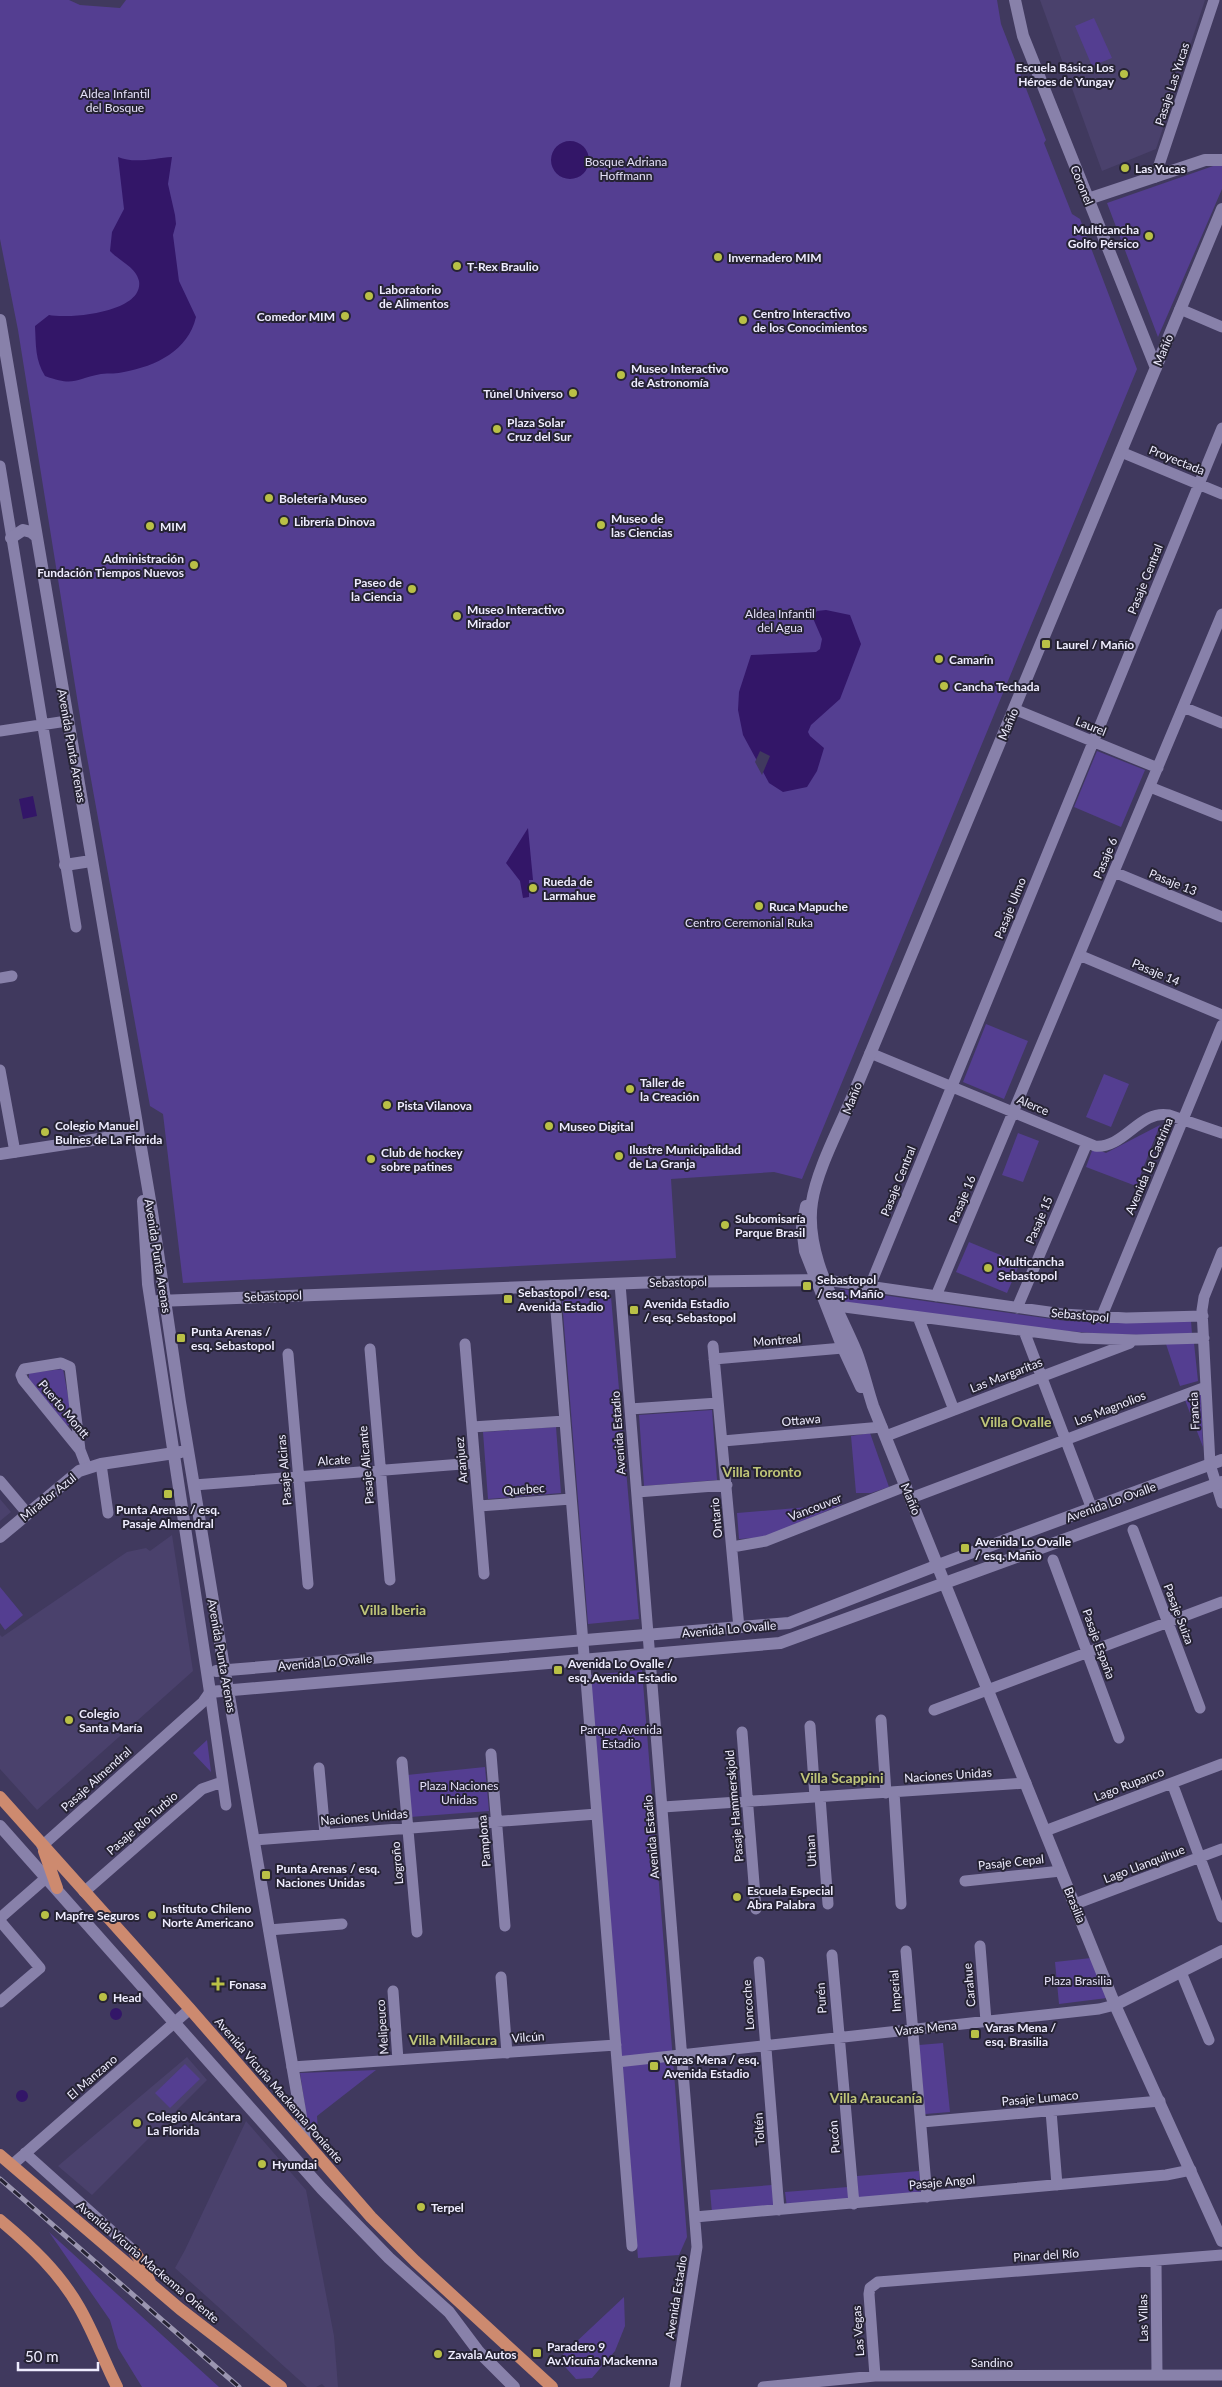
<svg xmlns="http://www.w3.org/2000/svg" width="1222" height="2387" viewBox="0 0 1222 2387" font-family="Lato,sans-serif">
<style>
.built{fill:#4a416c}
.green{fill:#543e91}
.water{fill:#331668}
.pier{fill:#40395e}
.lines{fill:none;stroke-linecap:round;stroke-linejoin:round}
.street{stroke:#8881aa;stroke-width:11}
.secondary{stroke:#8881aa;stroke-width:12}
.primary{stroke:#cd8a6f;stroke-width:12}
.rail-casing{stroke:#9b96b1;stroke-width:5}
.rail{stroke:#262334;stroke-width:3;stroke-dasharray:9;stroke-linecap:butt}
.poi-dot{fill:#b9c046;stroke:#262334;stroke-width:2}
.labels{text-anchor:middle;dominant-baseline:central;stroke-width:4;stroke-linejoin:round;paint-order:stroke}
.poi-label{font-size:12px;font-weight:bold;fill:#eeecfe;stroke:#262334;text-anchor:start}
.street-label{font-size:12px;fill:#eeecfe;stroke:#262334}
.park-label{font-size:12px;fill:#e4e0f8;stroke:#262334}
.neighbourhood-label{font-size:14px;font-weight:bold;fill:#c0c679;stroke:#262334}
</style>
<rect width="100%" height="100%" fill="#40395e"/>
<path class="built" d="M1040 0H1205L1156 149 1102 171Z
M0 1499 11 1512 0 1521Z
M172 1535 193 1671 37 1810 0 1769V1635L2 1637 127 1552 146 1548 150 1551Z
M187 2057 207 2080 92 2195 58 2166Z
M246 2121 306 2190 334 2336 338 2387H325L322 2384 316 2387H307L175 2268 185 2250Z"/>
<path class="green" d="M0 0H69L80 5 120 8 126 0H997L1001 24 1046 140 1044 143 1072 214 1080 219 1137 369 802 1179 774 1172 671 1179 676 1258 183 1283 163 1114 150 1106 83 735 18 330 0 239Z
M1094 18 1112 58 1092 66 1075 26Z
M1219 164 1222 166V189L1158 337 1107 203Z
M1097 751 1145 770 1121 827 1074 807Z
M986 1024 1028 1041 1004 1099 963 1082Z
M1104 1074 1129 1084 1111 1127 1086 1117Z
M1160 1125 1136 1186 1086 1167 1093 1148 1106 1153Z
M1018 1133 1039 1141 1023 1182 1002 1175Z
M969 1242 1020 1263 1007 1293 956 1272Z
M840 1289 1066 1321 1131 1323 1191 1321 1192 1334C1075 1340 959 1317 844 1302Z
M611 1297 639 1619 588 1624 562 1300Z
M1194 1343 1198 1381 1180 1386 1166 1344Z
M63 1369 73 1423 67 1426 29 1380V1373Z
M1201 1395 1203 1447 1185 1400Z
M712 1410 717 1480 644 1486 639 1415Z
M556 1427 561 1493 488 1499 483 1432Z
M870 1433 889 1487 871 1493H856L851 1436Z
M843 1504 766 1537 739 1539 737 1513Z
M0 1587 23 1615 5 1630 0 1623Z
M642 1670 687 2237 679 2255 638 2258 590 1675Z
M207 1740 211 1772 193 1753Z
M485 1767 489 1811 410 1817 407 1775Z
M1091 1958 1107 1998 1059 2004 1055 1962Z
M943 2043 950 2112 925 2114 919 2045Z
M185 2064 200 2079 170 2108 155 2093Z
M376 2070 317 2116 318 2133 307 2120 300 2073Z
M919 2171 921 2194 858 2199 857 2176Z
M772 2185 774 2208 712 2213 710 2190Z
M848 2187 849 2201 787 2207 785 2192Z
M49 2232 219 2387H142L118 2348 110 2320Z
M624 2297 625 2326 615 2351 592 2378 576 2379 558 2359Z"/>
<path class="water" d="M551 160a19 19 0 1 1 38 0a19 19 0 1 1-38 0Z
M118 157C134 164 155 158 172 157L168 184 175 215 176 224 173 235 179 281 196 317C188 351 156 366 124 372 117 374 109 373 101 374 74 379 75 387 45 376 35 360 36 345 35 326L49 315C68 319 144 313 139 281 136 267 118 260 110 251L112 232 124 209Z
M826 610 850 615 861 644 840 699 811 725 808 732 810 736 824 748 817 771 807 787 783 792 769 783 743 735 738 710 739 692 751 655 816 652 820 649 822 639 812 616 817 611Z
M33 796 37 816 23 819 19 799Z
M528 828 533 880H529V897L523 898 520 881 506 863Z
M110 2014a6 6 0 1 1 12 0a6 6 0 1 1-12 0Z
M16 2096a6 6 0 1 1 12 0a6 6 0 1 1-12 0Z"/>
<path class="pier" d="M760 751 770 756 762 775 755 762Z"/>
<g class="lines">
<path class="street" d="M1155 177 1214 0
M1180 309 1222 327
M1121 452 1222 494
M0 466 76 927
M1183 707 1222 723
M1014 709 1158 768
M0 731 67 721
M1150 787 1222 816
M1114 872 1222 917
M1079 955 1222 1015
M0 978 12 976
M870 1053 1095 1146C1124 1149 1140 1109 1169 1115L1222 1133
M0 1070 15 1152
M1222 1252 1204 1297 1202 1310 1210 1464 1222 1503
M826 1280 1063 1314 1126 1318 1203 1316
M620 1284 697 2247 675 2387
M554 1286 632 2246
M870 1286 1222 428
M936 1296 1222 614
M837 1306 1080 1338 1136 1340 1204 1338
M1017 1308 1087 1143
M918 1317 954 1410
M1101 1318 1222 1025
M1024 1331 1092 1509
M465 1344 484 1574
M713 1346 739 1628
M370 1349 390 1580
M288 1354 308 1584
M714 1359 843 1348
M630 1409 718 1403
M472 1427 565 1421
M886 1436 1130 1343
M723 1441 882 1427
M80 1450 23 1380 21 1375 24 1369 61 1363 70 1367 80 1450 87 1468
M101 1464 108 1513
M0 1481 27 1513
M194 1485 475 1463
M637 1492 727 1485
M911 1498 1206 1387
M479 1506 571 1499
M1133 1530 1200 1708
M732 1547 766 1541 906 1486
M1053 1560 1119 1738
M210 1692 226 1805
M934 1710 1222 1602
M881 1720 886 1793
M810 1726 815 1797
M742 1732 756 1909
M491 1754 505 1926
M402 1762 417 1932
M319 1768 325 1834
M1172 1783 1222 1917
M894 1792 901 1904
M820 1797 828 1904
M663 1807 1026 1783
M1045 1831 1222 1764
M254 1840 597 1814
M42 1846 203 1702 210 1692
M965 1881 1061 1871
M84 1892 202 1789 222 1782
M1075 1904 1222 1849
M0 1918 47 1877
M0 1921 40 1968 0 2002
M269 1930 342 1924
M980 1946 986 2021
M906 1951 927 2197
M832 1955 854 2204
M759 1962 779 2210
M1181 1972 1209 2040
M501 1977 507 2053
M393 1991 398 2060
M617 2062 1099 2009 1115 2005
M292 2067 616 2045
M1051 2111 1057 2185
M922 2122 1160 2101
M25 2153 134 2251
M12 2165 190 2009
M695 2217 1166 2175 1191 2170
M1156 2261 1157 2375
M875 2376 869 2294 870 2288 878 2282 1222 2255
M763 2387 875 2376 1222 2375"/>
<path class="secondary" d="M1015 0 1023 36 1156 368
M1088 199 1205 160H1222
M1222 209 853 1095C840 1127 817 1169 812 1202 804 1253 837 1306 856 1351 863 1369 867 1388 873 1406L1115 2005 1222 2241
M0 320 152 1212 180 1402 223 1661 305 2140
M11 538 23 530 31 532 37 537
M65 865 91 861
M0 1154 138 1133
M143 1201 148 1284 210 1692 780 1643 1222 1482
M806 1206 802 1227 805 1251 843 1348 861 1387
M158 1301 660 1282 826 1280
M0 1537 79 1471 101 1464 181 1452
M216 1671 789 1623 938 1565 1222 1460
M0 1826 322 2189 389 2258 449 2312 479 2352 514 2387
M1115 2005 1222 1951"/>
<path class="primary" d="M0 1797 190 2009 371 2217 415 2261 552 2387
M44 1851 57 1888
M0 2155 180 2309 281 2387
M0 2220C31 2246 59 2272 79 2307 94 2333 104 2361 117 2387
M134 2251 142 2263 150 2282"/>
<defs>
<path id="rail" d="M0 2179 239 2387"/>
</defs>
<use href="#rail" class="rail-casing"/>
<use href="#rail" class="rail"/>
</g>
<g class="poi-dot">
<circle cx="1124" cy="74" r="5"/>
<circle cx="1125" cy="168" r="5"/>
<circle cx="1149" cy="236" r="5"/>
<circle cx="718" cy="257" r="5"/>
<circle cx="457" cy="266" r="5"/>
<circle cx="369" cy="296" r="5"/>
<circle cx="345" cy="316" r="5"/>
<circle cx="743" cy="320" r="5"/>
<circle cx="621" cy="375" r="5"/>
<circle cx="573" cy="393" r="5"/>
<circle cx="497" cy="429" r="5"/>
<circle cx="269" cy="498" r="5"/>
<circle cx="284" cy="521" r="5"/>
<circle cx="601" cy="525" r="5"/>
<circle cx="150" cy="526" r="5"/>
<circle cx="194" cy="565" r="5"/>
<circle cx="412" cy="589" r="5"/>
<circle cx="457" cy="616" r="5"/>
<rect x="1041" y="639" width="10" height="10" rx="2.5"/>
<circle cx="939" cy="659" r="5"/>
<circle cx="944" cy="686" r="5"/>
<circle cx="533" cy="888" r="5"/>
<circle cx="759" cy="906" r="5"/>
<circle cx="630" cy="1089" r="5"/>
<circle cx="387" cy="1105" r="5"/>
<circle cx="549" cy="1126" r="5"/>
<circle cx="45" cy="1132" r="5"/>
<circle cx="619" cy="1156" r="5"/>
<circle cx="371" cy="1159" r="5"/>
<circle cx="725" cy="1225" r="5"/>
<circle cx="988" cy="1268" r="5"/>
<rect x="802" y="1281" width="10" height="10" rx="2.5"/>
<rect x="503" y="1294" width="10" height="10" rx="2.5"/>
<rect x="629" y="1305" width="10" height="10" rx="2.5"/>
<rect x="176" y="1333" width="10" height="10" rx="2.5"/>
<rect x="163" y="1489" width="10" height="10" rx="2.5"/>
<rect x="960" y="1543" width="10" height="10" rx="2.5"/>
<rect x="553" y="1665" width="10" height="10" rx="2.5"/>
<circle cx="69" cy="1720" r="5"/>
<rect x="261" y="1870" width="10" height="10" rx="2.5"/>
<circle cx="737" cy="1897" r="5"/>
<circle cx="45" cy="1915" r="5"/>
<circle cx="152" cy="1915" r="5"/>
<path d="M215.5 1976.5h5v5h5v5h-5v5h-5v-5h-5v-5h5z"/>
<circle cx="103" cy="1997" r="5"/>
<rect x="970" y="2029" width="10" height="10" rx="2.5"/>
<rect x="649" y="2061" width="10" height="10" rx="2.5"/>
<circle cx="137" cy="2123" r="5"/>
<circle cx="262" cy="2164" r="5"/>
<circle cx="421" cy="2207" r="5"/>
<rect x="532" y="2348" width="10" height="10" rx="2.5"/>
<circle cx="438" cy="2354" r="5"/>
</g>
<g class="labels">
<g class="poi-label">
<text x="1114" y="67" text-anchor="end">Escuela Básica Los<tspan x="1114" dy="14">Héroes de Yungay</tspan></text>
<text x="1135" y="168">Las Yucas</text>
<text x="1139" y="229" text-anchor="end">Multicancha<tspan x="1139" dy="14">Golfo Pérsico</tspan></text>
<text x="728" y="257">Invernadero MIM</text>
<text x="467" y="266">T-Rex Braulio</text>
<text x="379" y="289">Laboratorio<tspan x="379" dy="14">de Alimentos</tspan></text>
<text x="753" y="313">Centro Interactivo<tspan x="753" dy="14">de los Conocimientos</tspan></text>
<text x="335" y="316" text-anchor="end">Comedor MIM</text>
<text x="631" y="368">Museo Interactivo<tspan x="631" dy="14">de Astronomía</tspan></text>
<text x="563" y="393" text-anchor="end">Túnel Universo</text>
<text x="507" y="422">Plaza Solar<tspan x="507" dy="14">Cruz del Sur</tspan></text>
<text x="279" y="498">Boletería Museo</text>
<text x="611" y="518">Museo de<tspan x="611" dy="14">las Ciencias</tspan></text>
<text x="294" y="521">Librería Dinova</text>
<text x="160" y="526">MIM</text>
<text x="184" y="558" text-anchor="end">Administración<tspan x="184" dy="14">Fundación Tiempos Nuevos</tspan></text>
<text x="402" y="582" text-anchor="end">Paseo de<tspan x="402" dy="14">la Ciencia</tspan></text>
<text x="467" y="609">Museo Interactivo<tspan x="467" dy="14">Mirador</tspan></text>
<text x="1056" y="644">Laurel / Mañío</text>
<text x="949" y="659">Camarín</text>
<text x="954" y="686">Cancha Techada</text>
<text x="543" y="881">Rueda de<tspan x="543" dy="14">Larmahue</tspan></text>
<text x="769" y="906">Ruca Mapuche</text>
<text x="640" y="1082">Taller de<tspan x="640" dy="14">la Creación</tspan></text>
<text x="397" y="1105">Pista Vilanova</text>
<text x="55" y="1125">Colegio Manuel<tspan x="55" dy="14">Bulnes de La Florida</tspan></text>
<text x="559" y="1126">Museo Digital</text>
<text x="629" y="1149">Ilustre Municipalidad<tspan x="629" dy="14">de La Granja</tspan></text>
<text x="381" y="1152">Club de hockey<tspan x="381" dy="14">sobre patines</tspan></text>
<text x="735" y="1218">Subcomisaría<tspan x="735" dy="14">Parque Brasil</tspan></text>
<text x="998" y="1261">Multicancha<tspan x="998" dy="14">Sebastopol</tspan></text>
<text x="817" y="1279">Sebastopol<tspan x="817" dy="14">/ esq. Mañío</tspan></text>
<text x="518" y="1292">Sebastopol / esq.<tspan x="518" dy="14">Avenida Estadio</tspan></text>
<text x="644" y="1303">Avenida Estadio<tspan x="644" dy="14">/ esq. Sebastopol</tspan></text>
<text x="191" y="1331">Punta Arenas /<tspan x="191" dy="14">esq. Sebastopol</tspan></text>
<text x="168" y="1509" text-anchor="middle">Punta Arenas / esq.<tspan x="168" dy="14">Pasaje Almendral</tspan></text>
<text x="975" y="1541">Avenida Lo Ovalle<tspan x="975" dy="14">/ esq. Mañio</tspan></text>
<text x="568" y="1663">Avenida Lo Ovalle /<tspan x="568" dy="14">esq. Avenida Estadio</tspan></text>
<text x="79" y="1713">Colegio<tspan x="79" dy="14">Santa María</tspan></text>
<text x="276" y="1868">Punta Arenas / esq.<tspan x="276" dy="14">Naciones Unidas</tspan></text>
<text x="747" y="1890">Escuela Especial<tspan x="747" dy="14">Abra Palabra</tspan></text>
<text x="162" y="1908">Instituto Chileno<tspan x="162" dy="14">Norte Americano</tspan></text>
<text x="55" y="1915">Mapfre Seguros</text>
<text x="229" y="1984">Fonasa</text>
<text x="113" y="1997">Head</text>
<text x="985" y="2027">Varas Mena /<tspan x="985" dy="14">esq. Brasilia</tspan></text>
<text x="664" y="2059">Varas Mena / esq.<tspan x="664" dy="14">Avenida Estadio</tspan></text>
<text x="147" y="2116">Colegio Alcántara<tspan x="147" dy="14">La Florida</tspan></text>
<text x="272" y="2164">Hyundai</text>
<text x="431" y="2207">Terpel</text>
<text x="547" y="2346">Paradero 9<tspan x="547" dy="14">Av.Vicuña Mackenna</tspan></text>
<text x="448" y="2354">Zavala Autos</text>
</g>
<g class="street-label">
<text transform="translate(1172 84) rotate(-72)">Pasaje Las Yucas</text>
<text transform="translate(1082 185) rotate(68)">Coronel</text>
<text transform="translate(1163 350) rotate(-67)">Mañío</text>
<text transform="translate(1177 460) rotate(22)">Proyectada</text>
<text transform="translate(1145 579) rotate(-68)">Pasaje Central</text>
<text transform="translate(1008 724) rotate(-67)">Mañío</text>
<text transform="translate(1091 726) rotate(22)">Laurel</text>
<text transform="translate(72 746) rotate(80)">Avenida Punta Arenas</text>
<text transform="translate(1105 858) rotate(-67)">Pasaje 6</text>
<text transform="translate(1173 882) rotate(22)">Pasaje 13</text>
<text transform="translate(1010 908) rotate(-68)">Pasaje Ulmo</text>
<text transform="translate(1156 972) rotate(23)">Pasaje 14</text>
<text transform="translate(852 1098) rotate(-68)">Mañío</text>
<text transform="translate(1033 1105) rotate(23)">Alerce</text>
<text transform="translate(1149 1166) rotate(-67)">Avenida La Castrina</text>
<text transform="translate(898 1181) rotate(-68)">Pasaje Central</text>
<text transform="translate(962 1199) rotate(-67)">Pasaje 16</text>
<text transform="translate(1039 1220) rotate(-67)">Pasaje 15</text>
<text transform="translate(158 1256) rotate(81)">Avenida Punta Arenas</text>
<text transform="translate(678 1282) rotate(-1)">Sebastopol</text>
<text transform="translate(273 1296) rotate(-2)">Sebastopol</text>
<text transform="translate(1080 1315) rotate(5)">Sebastopol</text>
<text transform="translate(777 1340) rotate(-5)">Montreal</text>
<text transform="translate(1006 1375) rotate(-21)">Las Margaritas</text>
<text transform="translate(1110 1408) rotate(-21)">Los Magnolios</text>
<text transform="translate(64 1409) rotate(50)">Puerto Montt</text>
<text transform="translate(1194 1411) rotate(-93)">Francia</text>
<text transform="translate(801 1420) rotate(-5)">Ottawa</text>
<text transform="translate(618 1433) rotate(-94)">Avenida Estadio</text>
<text transform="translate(334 1460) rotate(-4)">Alcate</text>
<text transform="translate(461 1460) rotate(-95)">Aranjuez</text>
<text transform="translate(366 1465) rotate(-95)">Pasaje Alicante</text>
<text transform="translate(284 1470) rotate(-95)">Pasaje Alciras</text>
<text transform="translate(524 1489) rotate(-4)">Quebec</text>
<text transform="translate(48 1497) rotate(-39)">Mirador Azul</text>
<text transform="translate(911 1499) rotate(68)">Mañío</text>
<text transform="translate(1111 1502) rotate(-20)">Avenida Lo Ovalle</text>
<text transform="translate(815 1507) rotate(-21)">Vancouver</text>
<text transform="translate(716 1518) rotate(-95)">Ontario</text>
<text transform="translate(1179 1614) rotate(69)">Pasaje Suiza</text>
<text transform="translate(729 1629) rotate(-5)">Avenida Lo Ovalle</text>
<text transform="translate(1099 1644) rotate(70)">Pasaje España</text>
<text transform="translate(222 1656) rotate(80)">Avenida Punta Arenas</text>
<text transform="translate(325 1662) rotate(-5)">Avenida Lo Ovalle</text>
<text transform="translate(948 1775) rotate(-4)">Naciones Unidas</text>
<text transform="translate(96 1779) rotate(-42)">Pasaje Almendral</text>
<text transform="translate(1129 1784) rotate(-21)">Lago Rupanco</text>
<text transform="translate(734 1806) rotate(-95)">Pasaje Hammerskjold</text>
<text transform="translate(364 1817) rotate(-5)">Naciones Unidas</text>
<text transform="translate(142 1823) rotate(-41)">Pasaje Río Turbio</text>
<text transform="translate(651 1837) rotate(-95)">Avenida Estadio</text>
<text transform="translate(484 1841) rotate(-95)">Pamplona</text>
<text transform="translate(811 1851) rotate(-94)">Uthan</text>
<text transform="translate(1011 1862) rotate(-6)">Pasaje Cepal</text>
<text transform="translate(397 1863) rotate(-95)">Logroño</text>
<text transform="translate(1144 1864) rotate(-21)">Lago Llanquihue</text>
<text transform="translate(1075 1905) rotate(68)">Brasilia</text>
<text transform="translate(969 1985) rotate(-95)">Carahue</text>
<text transform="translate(895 1991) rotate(-94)">Imperial</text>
<text transform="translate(821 1998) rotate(-94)">Purén</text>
<text transform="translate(748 2005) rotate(-94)">Loncoche</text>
<text transform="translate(382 2027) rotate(-94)">Melipeuco</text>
<text transform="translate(926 2028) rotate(-6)">Varas Mena</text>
<text transform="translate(528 2037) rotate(-4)">Vilcún</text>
<text transform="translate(92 2077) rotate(-41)">El Manzano</text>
<text transform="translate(279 2090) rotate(49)">Avenida Vicuña Mackenna Poniente</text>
<text transform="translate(1040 2098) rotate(-5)">Pasaje Lumaco</text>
<text transform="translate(759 2129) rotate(-94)">Toltén</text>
<text transform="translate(834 2137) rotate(-95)">Pucón</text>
<text transform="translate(942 2182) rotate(-5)">Pasaje Angol</text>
<text transform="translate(1046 2255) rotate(-4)">Pinar del Río</text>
<text transform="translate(148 2262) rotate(40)">Avenida Vicuña Mackenna Oriente</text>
<text transform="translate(676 2297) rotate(-81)">Avenida Estadio</text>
<text transform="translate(1143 2318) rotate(-91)">Las Villas</text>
<text transform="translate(858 2331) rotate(-94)">Las Vegas</text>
<text x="992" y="2362">Sandino</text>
</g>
<g class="park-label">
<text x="115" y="93">Aldea Infantil<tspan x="115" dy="14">del Bosque</tspan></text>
<text x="626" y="161">Bosque Adriana<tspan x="626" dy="14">Hoffmann</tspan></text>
<text x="780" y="613">Aldea Infantil<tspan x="780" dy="14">del Agua</tspan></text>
<text x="749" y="922">Centro Ceremonial Ruka</text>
<text x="621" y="1729">Parque Avenida<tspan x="621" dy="14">Estadio</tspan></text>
<text x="459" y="1785">Plaza Naciones<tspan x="459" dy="14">Unidas</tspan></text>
<text x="1078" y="1980">Plaza Brasilia</text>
</g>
<g class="neighbourhood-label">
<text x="1016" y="1421">Villa Ovalle</text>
<text x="762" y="1471">Villa Toronto</text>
<text x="393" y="1609">Villa Iberia</text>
<text x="842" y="1777">Villa Scappini</text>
<text x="453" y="2039">Villa Millacura</text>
<text x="876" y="2097">Villa Araucanía</text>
</g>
</g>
<path d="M18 2362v8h80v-8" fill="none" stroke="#eeecfe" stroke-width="2.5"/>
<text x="25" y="2362" font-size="15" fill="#eeecfe" stroke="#262334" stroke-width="4" paint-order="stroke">50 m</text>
</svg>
